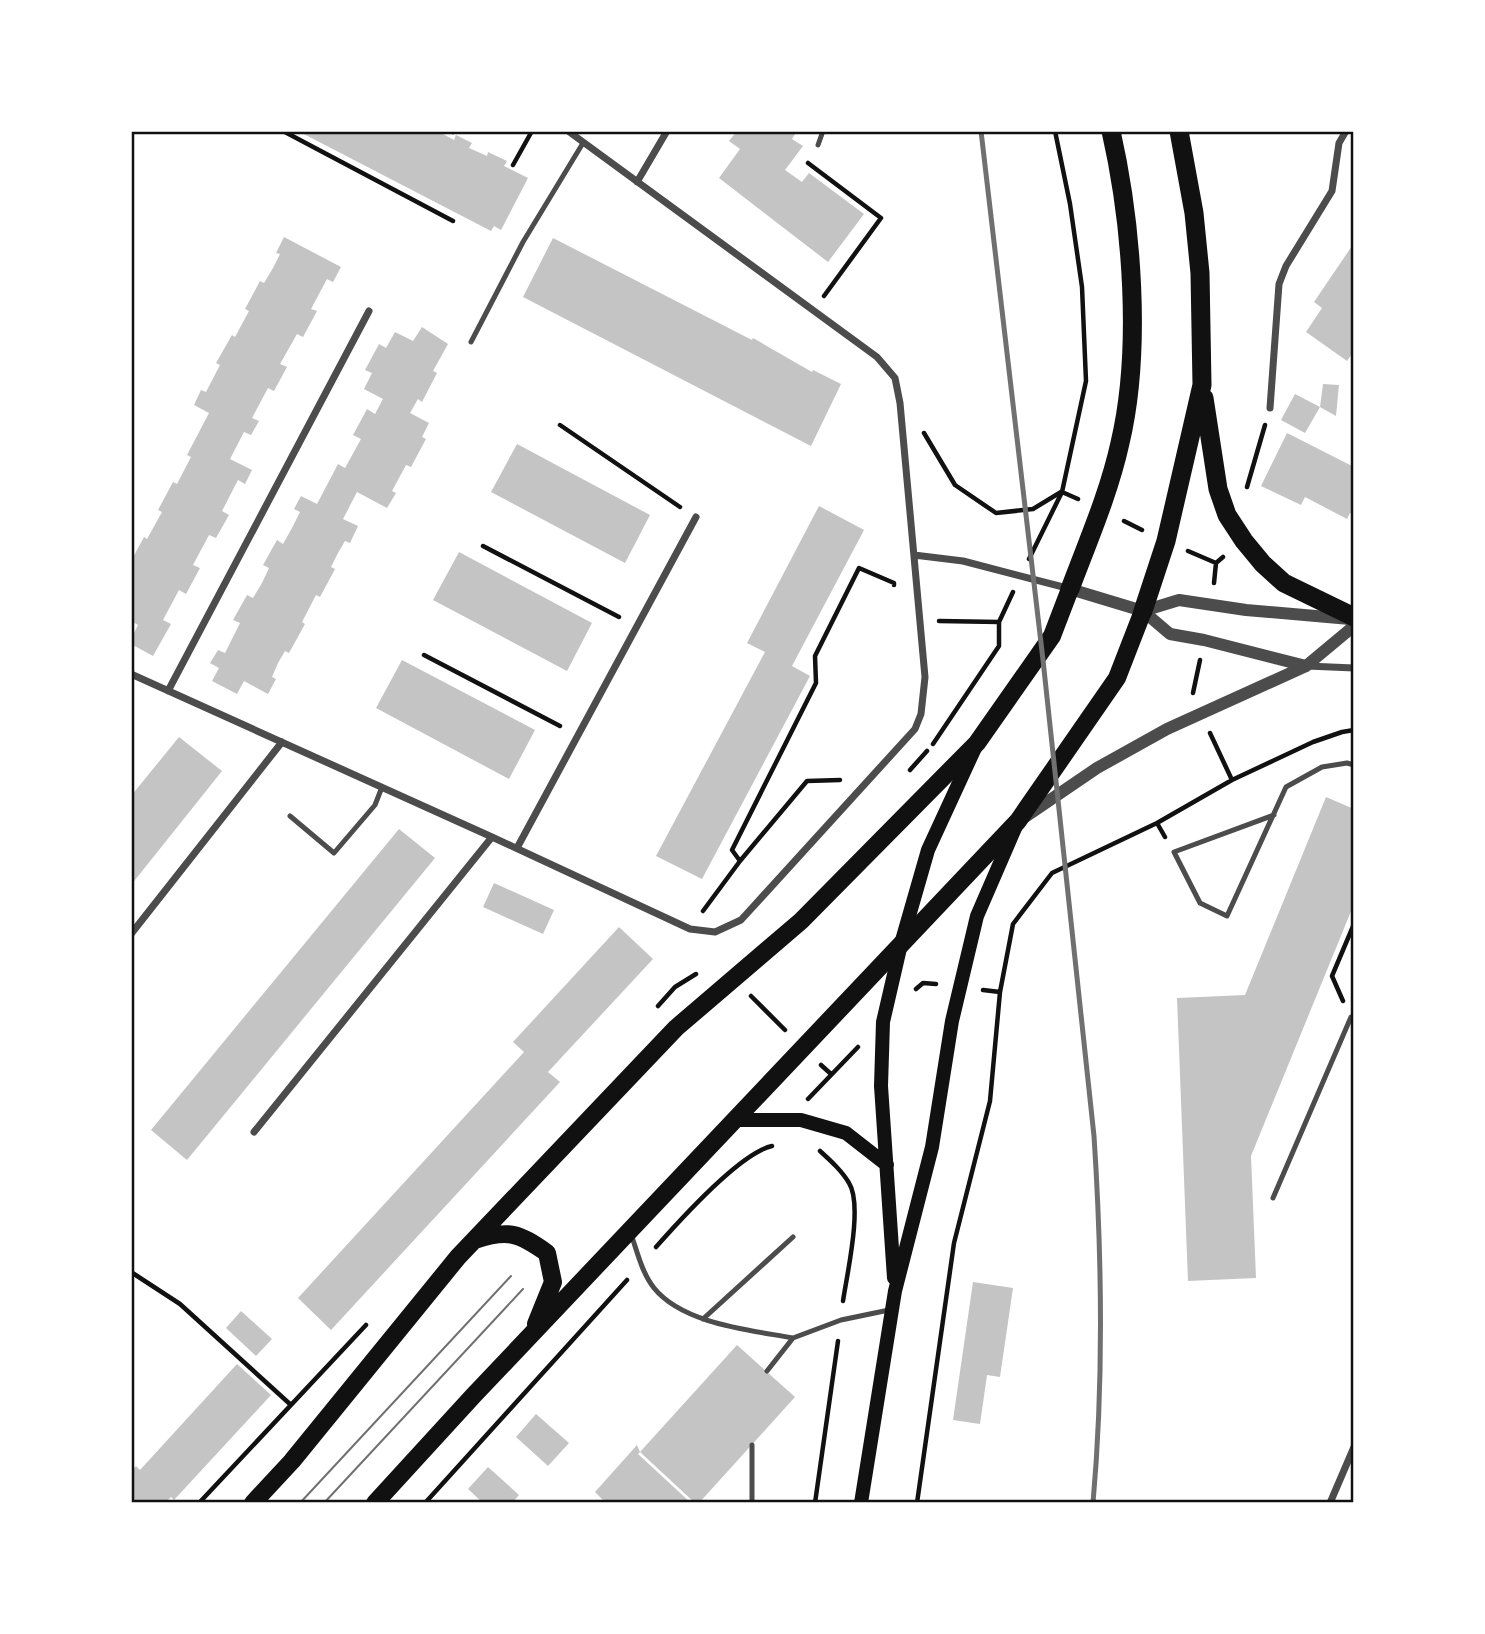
<svg xmlns="http://www.w3.org/2000/svg" width="1485" height="1634" viewBox="0 0 1485 1634" font-family="'DM Sans',sans-serif">
<style>
.building{fill:#c4c4c4}
.lines{fill:none;stroke-linecap:round;stroke-linejoin:round}
.path{stroke:#111;stroke-width:4.5}
.service{stroke:#4c4c4c;stroke-width:5}
.minor{stroke:#4c4c4c;stroke-width:7}
.tertiary{stroke:#4c4c4c;stroke-width:12}
.secondary{stroke:#111;stroke-width:14}
.primary{stroke:#111;stroke-width:18}
.trunk{stroke:#111;stroke-width:19}
.tram{stroke:#707070;stroke-width:2}
.rail{stroke:#707070;stroke-width:5}
.neatline{fill:none;stroke:#111;stroke-width:2.5}
</style>
<rect width="100%" height="100%" fill="#fff"/>
<path class="building" d="M298 131H445L443 134 454 140 456 135 472 143 469 148 487 156 488 152 507 161 504 166 528 178 501 230 494 226 491 231Z
M737 131H797L792 139 803 146 785 170 802 182 809 173 864 214 828 262 719 178 740 149 729 141Z
M284 237 341 267 333 282 327 279 311 309 317 311 303 337 297 334 280 364 287 367 274 391 268 388 252 418 259 421 251 435 244 432 230 459 252 470 245 484 238 480 222 511 229 515 216 538 209 535 193 565 200 568 186 594 179 590 163 620 171 624 153 656 131 644V639L138 625 131 621V561L144 537 147 539 162 512 158 510 173 482 177 484 191 457 187 455 209 413 194 405 201 390 206 392 220 365 216 363 232 335 235 337 249 311 245 309 260 281 264 283 273 268 280 254 276 253Z
M553 238 752 340 753 338 812 372 813 370 841 384 811 446 523 297Z
M1354 243V351L1347 361 1306 332 1322 308 1314 302Z
M422 327 448 344 433 371 437 373 422 402 418 399 410 413 429 423 422 437 426 439 411 467 406 465 392 491 396 493 387 508 357 492 343 519 358 526 350 543 345 541 338 553 331 567 335 569 320 597 316 595 302 622 305 624 289 653 285 651 278 663 272 677 276 679 268 694 244 681 237 694 212 681 219 668 210 663 218 650 225 653 240 623 233 620 247 595 253 598 262 583 269 568 263 565 277 540 283 544 292 528 300 512 294 509 301 496 317 504 338 464 345 468 361 439 353 435 367 409 375 414 383 399 364 389 372 373 365 370 379 344 386 348 395 332 413 341Z
M1323 384 1339 385 1336 416 1320 407Z
M1295 394 1320 407 1305 433 1281 420Z
M1287 433 1354 467V515L1350 513 1347 519 1305 497 1301 505 1261 486Z
M517 444 650 515 625 563 491 492Z
M819 506 864 530 792 666 810 676 702 879 656 856 765 652 747 643Z
M459 552 592 623 567 671 433 600Z
M402 660 535 730 509 779 376 708Z
M179 737 222 771 131 885V796Z
M1326 797 1354 809V904L1251 1156 1256 1278 1188 1281 1177 998 1245 995Z
M399 829 435 858 187 1160 151 1130Z
M494 883 554 910 543 934 483 907Z
M619 927 653 959 548 1072 560 1082 331 1330 298 1298 524 1052 513 1042Z
M973 1282 1013 1288 1000 1377 987 1375 980 1424 953 1420Z
M241 1311 272 1339 256 1356 226 1328Z
M737 1345 795 1397 699 1503H695L640 1452 638 1454 691 1503H606L595 1492 637 1445 640 1452Z
M237 1364 271 1395 174 1500 171 1497 165 1503H131V1471L136 1466 140 1470Z
M536 1414 569 1443 548 1466 516 1437Z
M488 1467 519 1495 512 1503H483L468 1489Z"/>
<g class="lines">
<path class="path" d="M283 131 453 221
M453 132 454 131
M808 163 881 218 824 296
M513 165 532 131
M560 425 680 507
M924 433 955 485 996 513 1033 509 1061 492
M1247 487 1265 425
M1062 492 1078 499
M1124 521 1142 530
M483 546 619 617
M1188 551 1216 563
M1029 559 1062 492 1086 381 1082 287 1070 204 1055 131
M1214 583 1216 563 1223 557
M939 621 999 622 1013 592
M424 655 560 726
M1193 693 1200 660
M1210 733 1232 780
M933 744 999 646V622
M910 770 927 751
M1157 823 1165 837
M740 861 807 781 840 780
M703 911 740 861 732 850 816 683 815 656 859 568 894 583V585
M916 989 923 983 936 984
M983 990 1000 992
M751 996 785 1030
M1343 1001 1332 976 1354 924
M658 1006 675 987 696 974
M821 1065 831 1074
M808 1099 858 1047
M820 1151C831 1161 842 1171 849 1183 863 1205 847 1274 843 1301
M656 1247C679 1221 740 1153 772 1146
M131 1272 180 1304 291 1405
M199 1503 366 1325
M425 1503 627 1280
M815 1503 838 1341
M917 1503 954 1243 990 1101 1000 992 1013 924 1052 873 1157 823 1232 780 1313 742 1342 732 1354 730"/>
<path class="service" d="M818 145 823 131
M471 342 523 242 583 143
M1274 815 1174 852 1200 903 1227 916 1286 787 1322 767 1347 763 1354 765
M290 816 334 853 375 805 382 787
M1273 1198 1351 1017 1354 1018
M631 1234C637 1251 642 1273 654 1288 683 1324 750 1330 793 1338
M703 1319 793 1237
M767 1371 793 1338 841 1320 889 1310
M752 1445V1503"/>
<path class="minor" d="M637 182 667 131
M1270 408 1279 284 1286 266 1332 191 1339 143 1346 131
M914 555 963 561 1067 588
M1307 666 1354 668
M131 674 492 837 690 929 715 932 741 920 915 729 921 714 925 677 900 403 895 378 877 357 568 131
M168 691 369 311
M517 848 696 517
M131 934 282 742
M254 1132 492 837
M1330 1503 1354 1447"/>
<path class="tertiary" d="M1070 589 1143 611 1170 634 1204 640 1306 666
M1143 611 1179 600 1246 610 1350 619
M1025 817 1097 768 1167 729 1306 666 1354 626"/>
<path class="secondary" d="M737 1120H801L846 1133 887 1165
M894 1278 881 1086 883 1022 901 944 928 850 975 748
M861 1503 895 1291 932 1147 952 1021 977 916 1016 826"/>
<path class="primary" d="M475 1240C508 1229 519 1233 547 1253L553 1282 536 1324
M253 1503 292 1461 458 1257 676 1028 801 921 977 743 1052 636 1070 589
M375 1503 473 1396 1018 821 1117 678 1143 611"/>
<path class="trunk" d="M1204 398 1218 489 1227 515 1244 541 1263 564 1284 583 1354 617
M1070 589C1088 541 1109 493 1120 443 1142 350 1132 224 1111 131
M1143 611 1166 541 1202 385 1200 273 1194 213 1179 131"/>
<path class="tram" d="M300 1503 511 1276
M324 1503 523 1289"/>
<path class="rail" d="M981 131 1043 660 1094 1136C1102 1258 1104 1380 1093 1503"/>
</g>
<rect width="1485" height="1634" fill="none" stroke="#ffffff" stroke-width="266"/>
<rect x="133" y="133" width="1219" height="1368" class="neatline"/>
</svg>
